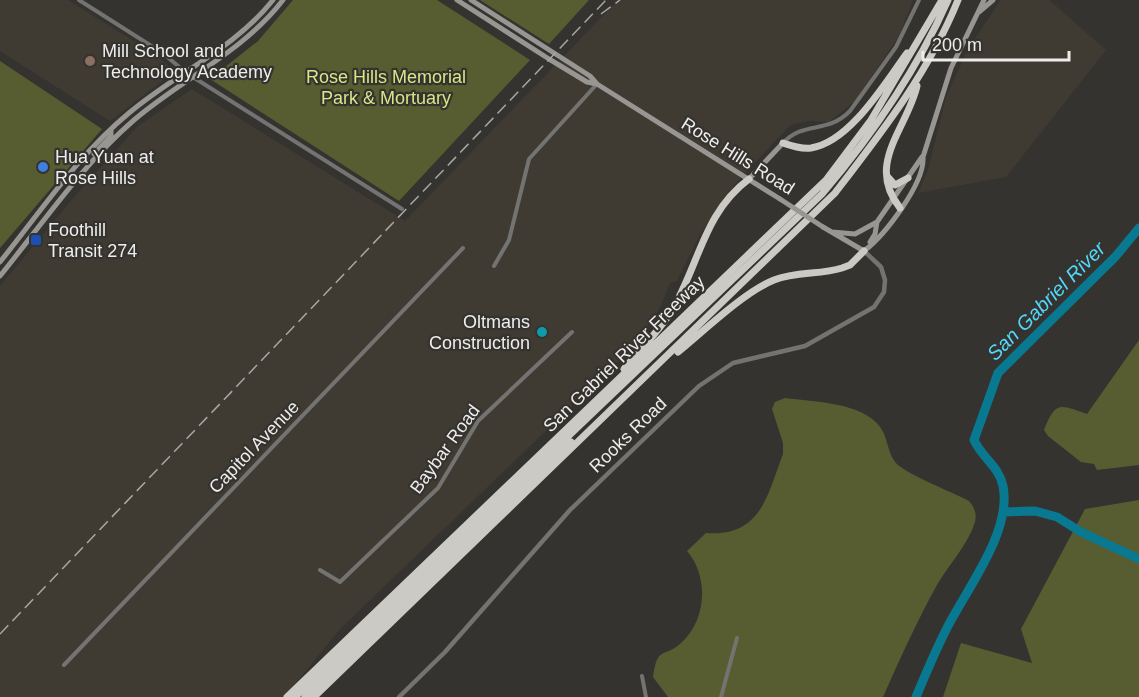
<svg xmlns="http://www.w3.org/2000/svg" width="1139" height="697" viewBox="0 0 1139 697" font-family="Helvetica,sans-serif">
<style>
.built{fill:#403b32}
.green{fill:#575d31}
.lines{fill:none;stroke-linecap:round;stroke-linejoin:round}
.river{stroke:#087991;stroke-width:9}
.minor{stroke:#737371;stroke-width:4}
.tertiary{stroke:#737371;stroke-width:4.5}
.secondary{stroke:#979693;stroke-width:5}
.motorway{stroke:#cbcac5;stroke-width:7}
.rail{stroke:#a9a7a4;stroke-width:1.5;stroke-dasharray:12 6;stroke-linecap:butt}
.secondary-bridge{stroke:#979693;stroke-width:5}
.education-dot{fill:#8d6e63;stroke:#35332f;stroke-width:2}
.shop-dot{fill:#3f7fe0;stroke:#35332f;stroke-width:2}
.transit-dot{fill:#1a4fb4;stroke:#35332f;stroke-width:2}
.culture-dot{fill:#0f9aa8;stroke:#35332f;stroke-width:2}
.labels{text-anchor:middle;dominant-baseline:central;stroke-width:4.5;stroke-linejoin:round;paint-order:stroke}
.poi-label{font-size:18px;fill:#efedeb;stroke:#35332f;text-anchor:start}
.park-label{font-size:18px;fill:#d9e683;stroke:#35332f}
.street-label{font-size:18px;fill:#efedeb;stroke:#35332f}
.water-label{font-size:20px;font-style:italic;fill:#51d7fa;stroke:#35332f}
</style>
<rect width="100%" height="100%" fill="#35332f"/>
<path class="built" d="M0 0H68L159 57 171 68V74L110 121 0 51Z
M618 0H913L899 36 856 100 829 122 809 121 790 125 728 192 701 233 677 281 670 283 661 306 651 322 640 333 636 344 339 630 285 697H0V286L70 202 138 126 192 89 405 221Z
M1001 0H1049L1106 50 1006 177 918 193 928 170 946 97 969 47Z"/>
<path class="green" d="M293 0H437L530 60 399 201 210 79 258 41Z
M480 0H589L549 44Z
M0 61 102 129 0 248Z
M1139 340V465L1097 470 1094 464 1081 462 1048 436 1044 430C1056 400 1060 405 1087 414Z
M785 398C814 402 862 402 880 427 889 439 887 455 898 465 913 477 950 491 969 501 974 507 977 513 975 522 968 545 949 564 937 585 917 621 900 659 883 697H668L653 677C658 645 662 659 680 644 707 621 709 576 687 551L706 533C761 537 767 496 783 454V443L772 409 775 402Z
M1139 500V697H943L961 643 1032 663 1021 629 1085 509Z"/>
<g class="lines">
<path class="river" d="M1003 512 1035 511 1057 517 1081 532 1139 559
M916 697C926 673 936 649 948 626 968 587 1012 531 1003 486 999 466 982 458 974 440L998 373 1116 256 1139 228"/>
<path class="minor" d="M79 0 164 54 185 72 402 209
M783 143C805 120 826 135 850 111L896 47 919 0
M494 266 509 240 529 159 596 85
M320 570 340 582 438 488 478 421 572 332
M64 665 463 248
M642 676 646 697
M721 697 737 638"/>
<path class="tertiary" d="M399 697 445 652 570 510 699 386 733 363 805 346 874 307 884 292 885 280 881 267 864 251"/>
<path class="secondary" d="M457 0 549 59 587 82 597 84
M471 0 590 76 597 84 780 199
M979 12 993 0
M94 154 111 136V129
M749 179 783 143
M823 227 864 251
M832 232 855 234 877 222
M870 242 875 234 877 222 922 157
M864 251C885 235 925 183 923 157L951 68 984 0
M0 262C41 211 79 154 129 113 176 73 234 49 273 0
M0 276C43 223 82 165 134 120 183 78 243 52 283 0"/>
<path class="motorway" d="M783 143C792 146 801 149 811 148 850 142 885 83 907 53
M887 176 895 185 908 178
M900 208C865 164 907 129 917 86
M678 352C704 331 744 292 774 280 796 271 820 275 842 268L850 265 864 251
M624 369C640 350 658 332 671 312 699 266 703 213 749 179
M287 697 826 180 871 120 942 0
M295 697 822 194C873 134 916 72 948 0
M305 697 571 442
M314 697 835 193C882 132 929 72 958 0"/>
<path class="rail" d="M601 14 620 0
M0 634 606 0"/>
<path class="secondary-bridge" d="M780 199 823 227"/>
</g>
<circle class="education-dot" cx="90" cy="61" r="6"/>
<circle class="shop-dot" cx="43" cy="167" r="6"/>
<rect class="transit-dot" x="30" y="234" width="12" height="12" rx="3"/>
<circle class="culture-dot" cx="542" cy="332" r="6"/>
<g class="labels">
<g class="poi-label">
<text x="102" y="51">Mill School and<tspan x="102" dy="21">Technology Academy</tspan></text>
<text x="55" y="157">Hua Yuan at<tspan x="55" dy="21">Rose Hills</tspan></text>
<text x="48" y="230">Foothill<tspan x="48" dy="21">Transit 274</tspan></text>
<text x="530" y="322" text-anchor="end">Oltmans<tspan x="530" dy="21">Construction</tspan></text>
</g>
<g class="park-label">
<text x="386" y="77">Rose Hills Memorial<tspan x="386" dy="21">Park &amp; Mortuary</tspan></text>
</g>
<g class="street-label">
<text transform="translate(738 156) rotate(32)">Rose Hills Road</text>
<text transform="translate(624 354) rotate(-44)">San Gabriel River Freeway</text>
<text transform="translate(628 435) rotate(-44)">Rooks Road</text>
<text transform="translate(254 447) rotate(-46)">Capitol Avenue</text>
<text transform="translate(445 449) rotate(-54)">Baybar Road</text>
</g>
<g class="water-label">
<text transform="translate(1046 301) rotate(-45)">San Gabriel River</text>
</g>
</g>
<path d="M923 51v9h146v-9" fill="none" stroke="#efedeb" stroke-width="3"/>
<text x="932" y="51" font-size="18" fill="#efedeb" stroke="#35332f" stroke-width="4.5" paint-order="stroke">200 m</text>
</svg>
